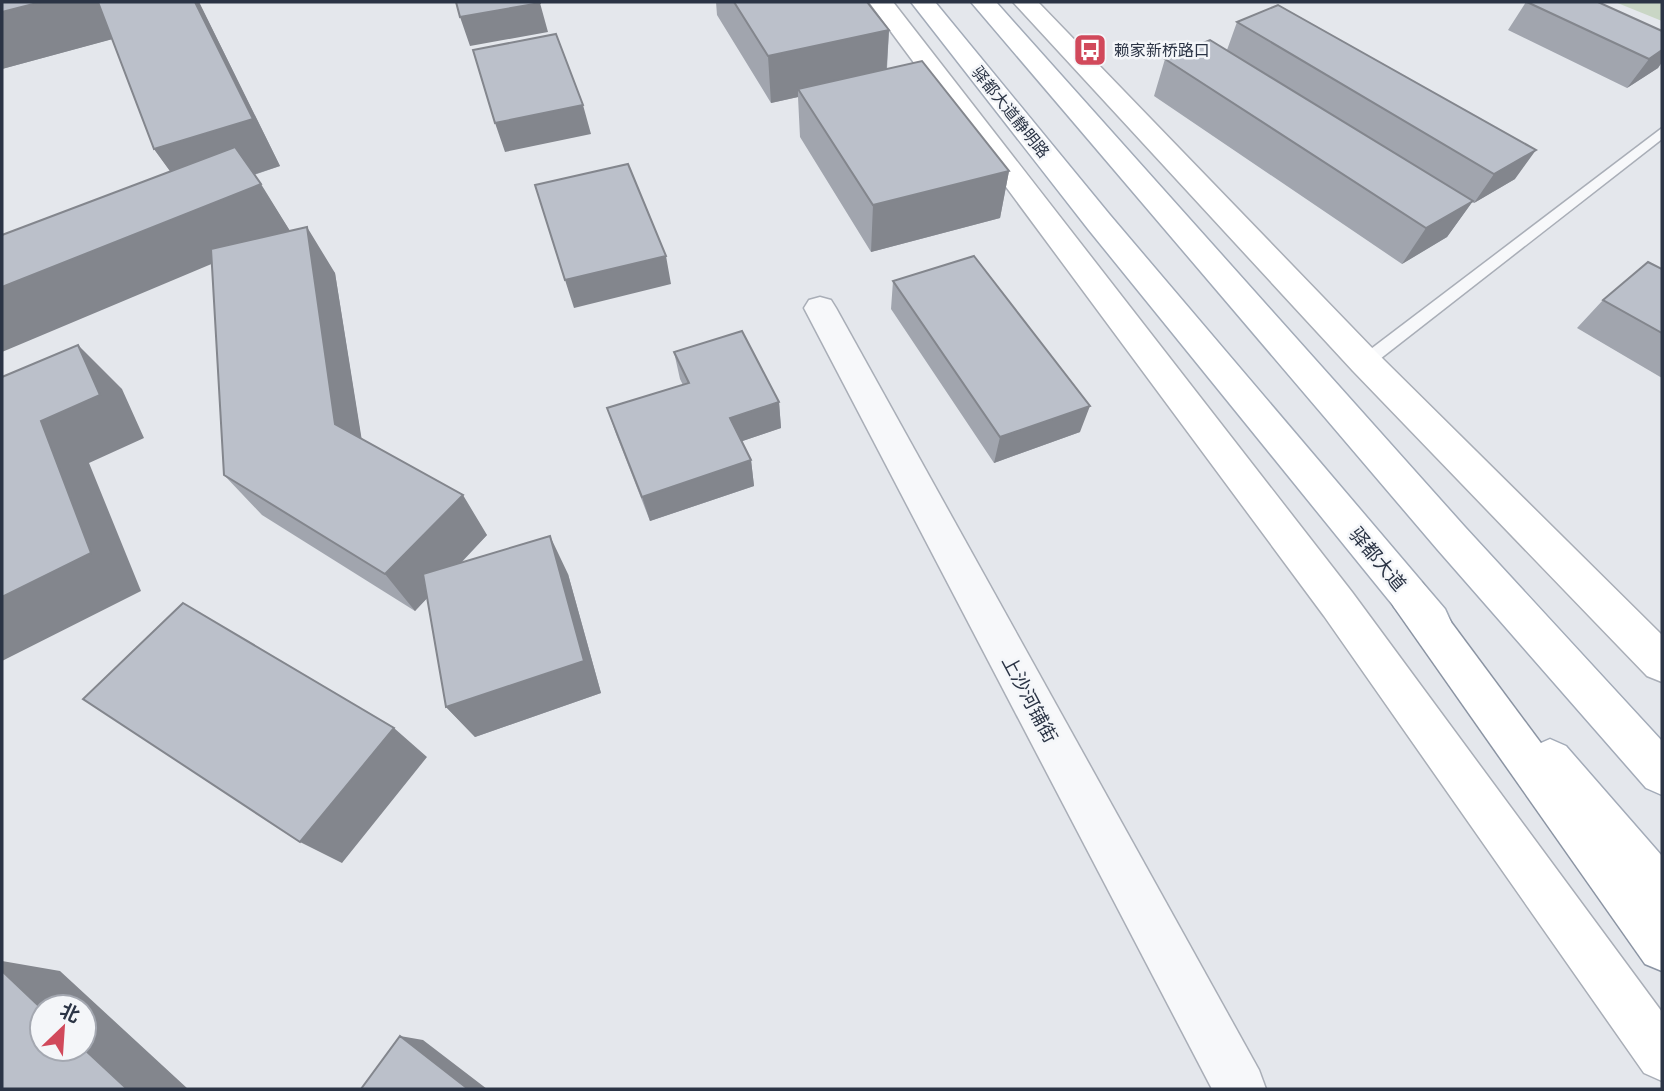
<svg xmlns="http://www.w3.org/2000/svg" width="1664" height="1091" viewBox="0 0 1664 1091" font-family="Manrope,'Noto Sans SC',sans-serif">
<style>
.green{fill:#c9d6c5}
.lines{fill:none;stroke-linecap:round;stroke-linejoin:round}
.lane-casing{stroke:#a9aeb7;stroke-width:3}
.street-casing{stroke:#a9aeb7;stroke-width:3}
.secondary-casing{stroke:#a9aeb7;stroke-width:3}
.primary-casing{stroke:#a3abb8;stroke-width:3}
.highway-casing{stroke:#8b94a3;stroke-width:3}
.lane{fill:#f7f8fa;fill-rule:evenodd}
.street{fill:#f7f8fa;fill-rule:evenodd}
.secondary{fill:#fff;fill-rule:evenodd}
.primary{fill:#fff;fill-rule:evenodd}
.highway{fill:#fff;fill-rule:evenodd}
.wall{fill:#a1a5ae}
.shaded-wall{fill:#83868d}
.building{fill:#bbc0ca;stroke:#83868d;stroke-width:2}
.labels{text-anchor:middle;dominant-baseline:central;stroke-width:5;stroke-linejoin:round;paint-order:stroke}
.far-poi-label{font-size:16px;fill:#2b3445;stroke:#f4f6f9;text-anchor:start}
.far-street-label{font-size:16px;fill:#2b3445;stroke:#f4f6f9}
.street-label{font-size:19px;fill:#2b3445;stroke:#f4f6f9}
</style>
<rect width="100%" height="100%" fill="#e4e7ec"/>
<path class="green" d="M1615 2H1662V21Z"/>
<g class="lines">
<defs>
<path id="lane" d="M1662 128V139L1371 366H1359L1357 362 1359 358Z"/>
<path id="street" d="M820 297 831 300 836 308 1259 1070 1266 1089H1212L804 308 809 300Z"/>
<path id="secondary" d="M869 2H893L1352 592 1662 1012V1081L1644 1073 1324 616Z
M1013 2H1038L1377 353 1662 635V682L1647 676 1353 371Z"/>
<path id="primary" d="M911 2H935L1110 215 1445 609 1451 622 1445 635 1431 640 1417 635 1088 229Z
M971 2H996L1465 527 1662 741V795L1646 788 1437 549Z
M1550 739 1566 746 1662 856V916L1645 909 1534 776 1528 761 1534 746Z"/>
<path id="highway" d="M1408 578 1422 583 1662 906V971L1645 964 1394 607 1388 595 1394 583Z"/>
</defs>
<use href="#lane" class="lane-casing"/>
<use href="#street" class="street-casing"/>
<use href="#secondary" class="secondary-casing"/>
<use href="#primary" class="primary-casing"/>
<use href="#highway" class="highway-casing"/>
<use href="#lane" class="lane"/>
<use href="#street" class="street"/>
<use href="#secondary" class="secondary"/>
<use href="#primary" class="primary"/>
<use href="#highway" class="highway"/>
</g>
<path class="wall" d="M2 2H199L280 166 254 175 290 231 335 273 361 438 487 535 461 563 568 574 601 693 475 737 446 707 427 598 415 611 262 515 224 475 212 264 170 171 154 149 112 39 2 69Z
M716 2H867L889 30 887 69 1009 171 1000 218 871 252 800 137 798 97 771 103 717 15Z
M1526 2 1662 31V62L1658 68 1627 88 1508 30Z
M1237 22 1515 179 1474 203 1472 202 1447 237 1402 264 1154 96 1165 59 1227 50Z
M1662 269V378L1577 328 1603 300Z
M893 281 1080 432 994 463 891 309Z
M674 352 779 402 781 428 742 441 751 460 754 486 650 521 616 434 607 408 683 385 680 379Z"/>
<path class="shaded-wall" d="M41 2H102L124 36 2 69V12Z
M195 2H199L280 166 188 196 154 149Z
M540 3 548 32 470 46 460 17Z
M889 30 886 77 798 89V97L771 103 768 56Z
M1662 50V62L1658 68 1627 88 1649 59Z
M583 105 591 134 505 152 495 123Z
M1536 150 1515 179 1474 203 1494 174Z
M1009 171 1000 218 871 252 873 205Z
M261 184 290 231 2 352V287Z
M1473 201 1447 237 1402 264 1426 228Z
M307 227 335 273 366 466 335 424Z
M666 256 671 284 574 308 565 280Z
M78 345 122 389 144 438 89 463 141 591 2 661V597L41 421Z
M779 402 781 428 734 444 730 418Z
M1090 406 1080 432 994 463 1000 437Z
M751 460 754 486 650 521 642 497Z
M463 495 487 535 415 611 385 574Z
M550 536 568 574 601 693 475 737 446 707Z
M394 728 427 757 342 863 300 842Z
M2 961 60 971 188 1089H127L84 1049V1007H42V1009L2 971Z
M400 1036 423 1040 487 1089H468Z"/>
<path class="building" d="M2 2H41L2 12Z
M98 2H195L253 119 154 149Z
M456 2H540V3L460 17Z
M734 2H867L889 30 768 56Z
M1527 2H1598L1662 31V50L1649 59Z
M1278 5 1536 150 1494 174 1237 22Z
M556 34 583 105 495 123 473 50Z
M1210 40 1473 201 1426 228 1165 59Z
M922 61 1009 171 873 205 798 89Z
M235 147 261 184 2 287V235Z
M628 164 666 256 565 280 535 185Z
M307 227 335 424 463 495 385 574 224 475 211 249Z
M974 256 1090 406 1000 437 893 281Z
M1648 262 1662 269V333L1603 300Z
M742 331 779 402 730 418 751 460 642 497 607 408 689 383 674 352Z
M78 345 100 395 41 421 91 553 2 597V377Z
M550 536 584 661 446 707 423 574Z
M183 603 394 728 300 842 83 699Z
M2 971 42 1009V1049H84L127 1089H2Z
M400 1036 468 1089H361Z"/>
<defs>
<symbol id="bus-square" viewBox="-11 -11 22 22"><rect x="-9" y="-9" width="18" height="18" rx="4" fill="#d1495b" stroke="#f4f6f9"/><path d="M-5-6H5V4H4V6H2V4H-2V6H-4V4H-5ZM-3.5-4V0h7V-4ZM-3.5 1.2v1.5H-2V1.2ZM2 1.2v1.5H3.5V1.2Z" fill="#fff"/></symbol>
</defs>
<g fill-rule="evenodd">
<use href="#bus-square" x="1071" y="31" width="38" height="38"/>
</g>
<g class="labels">
<g class="far-poi-label">
<text x="1114" y="50">赖家新桥路口</text>
</g>
<g class="far-street-label">
<text transform="translate(1011 112) rotate(51)">驿都大道静明路</text>
</g>
<g class="street-label">
<text transform="translate(1378 559) rotate(50)">驿都大道</text>
<text transform="translate(1030 699) rotate(62)">上沙河铺街</text>
</g>
</g>
<rect width="1664" height="1091" fill="none" stroke="#2b3445" stroke-width="7"/>
<g transform="translate(63 1028) rotate(25)"><circle r="33" fill="#f4f6f9" stroke="#a4a8b1" stroke-width="2"/>
<path d="M0-5L12 26L0 18L-12 26Z" fill="#d1495b"/>
<text y="-10" font-size="19" font-weight="bold" text-anchor="middle" fill="#2b3445">北</text>
</g>
</svg>
